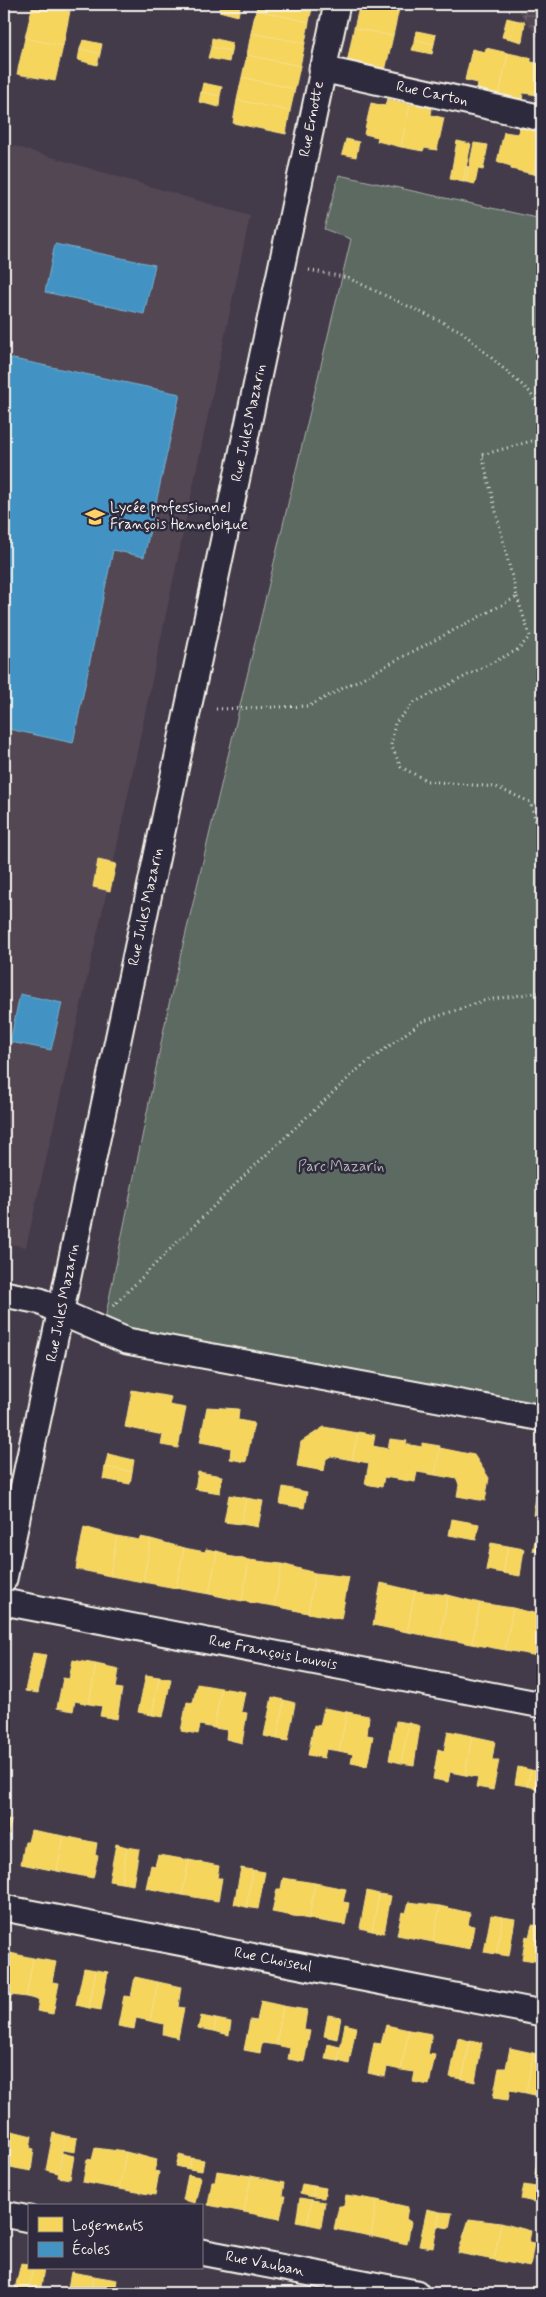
<svg xmlns="http://www.w3.org/2000/svg" width="546" height="2297" viewBox="0 0 546 2297" font-family="Mynerve,sans-serif">
<style>
.built{fill:#534753}
.industrial{fill:url(#industrial-grid)}
.park{fill:#5b6a62;stroke:#a8aea5}
.homes{fill:#f6d55c;stroke:#f5dd86}
.schools{fill:#4393c3;stroke:#78afce}
.lines{fill:none;stroke-linecap:round;stroke-linejoin:round}
.minor-casing{stroke:#f4f1e8;stroke-width:29}
.path{stroke:#f4f1e8;stroke-width:3;stroke-dasharray:1 4;stroke-linecap:butt}
.minor{stroke:#2f2a3d;stroke-width:25}
.labels{text-anchor:middle;dominant-baseline:central;stroke-width:5;stroke-linejoin:round;paint-order:stroke}
.street-label{font-size:15px;fill:#f4f1e8;stroke:#2f2a3d}
.poi-label{font-size:15px;fill:#f4f1e8;stroke:#2f2a3d;text-anchor:start}
.park-label{font-size:15px;fill:#afb4ac;stroke:#2f2a3d}
</style>
<defs>
<pattern id="industrial-grid" width="8" height="8" patternUnits="userSpaceOnUse" patternTransform="scale(1.25)"><rect width="8" height="8" fill="#534753"/><path d="M0 4h8M4 0v8" fill="none" stroke="#6c626c"/></pattern>
</defs>
<rect width="100%" height="100%" fill="#443b4a"/>
<filter id="ink" filterUnits="userSpaceOnUse"><feTurbulence type="fractalNoise" baseFrequency=".02" numOctaves="2"/><feDisplacementMap in="SourceGraphic" scale="10" xChannelSelector="R" yChannelSelector="G"/><feConvolveMatrix kernelMatrix="1 2 1 2 8 2 1 2 1" color-interpolation-filters="sRGB"/></filter>
<g filter="url(#ink)">
<path class="built" d="M4 143 250 216 116 851 26 1247 4 1243Z"/>
<path class="industrial" d="M514 4H542V43Z"/>
<path class="park" d="M339 175 542 219V1409L103 1329 169 1004 351 239 324 229Z"/>
<path class="homes" d="M33 4 70 11 63 46 25 38Z
M220 4 240 7 238 16 219 11Z
M258 4H313L309 22 256 10Z
M360 4H400L393 36 354 28Z
M256 10 309 22 305 43 251 33Z
M507 18 515 20 511 39 502 37Z
M515 20 525 22 522 42 511 39Z
M354 28 393 36 385 71 347 63Z
M417 31 436 35 434 44 415 40Z
M251 33 305 43 300 66 247 55Z
M25 38 63 46 55 81 17 74Z
M212 38 232 43 231 51 211 47Z
M83 40 102 44 100 54 80 49Z
M415 40 434 44 432 54 412 50Z
M211 47 231 51 229 62 208 58Z
M486 48 508 53 499 95 476 90 478 83 465 80 472 49 485 52Z
M80 49 100 54 97 65 78 60Z
M508 53 531 58V62L542 64 538 95 523 93 522 100 499 95Z
M247 55 300 66 295 89 242 77Z
M242 77 295 89 290 111 237 100Z
M203 83 222 87 220 96 201 92Z
M201 92 220 96 219 107 199 102Z
M387 99 410 104 401 147 377 141 378 137 364 134 371 103 385 106Z
M237 100 290 111 286 134 233 123Z
M410 104 432 108 431 115 444 118 437 150 424 148 423 151 401 147Z
M519 127 542 132 533 174 511 169V166L497 162 504 132 518 134Z
M542 132V176L533 174Z
M346 139 359 142 356 157 342 154Z
M457 141 471 144 463 182 450 179Z
M474 143 488 145 483 170 478 169 475 184 466 182Z
M466 166 469 167 466 182H463Z
M98 860 116 864 110 891 93 887Z
M132 1390 171 1397 169 1405 186 1408 178 1448 161 1445 163 1435 125 1427Z
M207 1407 239 1409 238 1420 254 1423 246 1462 230 1459 231 1448 200 1442Z
M324 1427 358 1433 352 1460 331 1456 326 1459 324 1471 297 1466 301 1442Z
M358 1432 375 1435 373 1446 388 1449 390 1439 407 1441 406 1444 422 1447V1443L440 1446 435 1475 417 1472 415 1482 384 1477 382 1487 365 1484 369 1463 352 1460Z
M440 1448 474 1455 489 1478 485 1501 457 1496 459 1485 457 1479 435 1475Z
M108 1454 134 1460 132 1472 105 1467Z
M105 1467 132 1472 130 1484 103 1479Z
M198 1472 222 1476 220 1493 195 1489Z
M540 1476 542 1477V1517L533 1515Z
M283 1487 307 1492 304 1508 280 1504Z
M229 1495 246 1498 241 1524 224 1522Z
M246 1498 263 1501 258 1527 241 1524Z
M452 1519 479 1524 476 1540 449 1535Z
M84 1527 117 1536 110 1576 76 1569Z
M536 1535 542 1536V1552L533 1551Z
M117 1536 139 1540 140 1537 151 1539 143 1582 110 1576Z
M151 1539 184 1548 176 1588 143 1582Z
M491 1543 508 1546 503 1573 486 1570Z
M508 1546 524 1549 520 1576 503 1573Z
M184 1548 205 1552 206 1549 217 1551 209 1594 176 1588Z
M217 1551 227 1554V1556L249 1560 242 1601 209 1594Z
M249 1560 282 1564 274 1606 242 1601Z
M282 1564 315 1573 308 1613 274 1606Z
M315 1573 349 1577 341 1619 308 1613Z
M381 1583 415 1591 407 1632 373 1625Z
M415 1591 448 1595 440 1638 407 1632Z
M448 1595 480 1603 472 1644 440 1638Z
M480 1603 513 1608 505 1650 472 1644Z
M513 1608 542 1615V1633L538 1656 505 1650Z
M542 1633V1657L538 1656Z
M33 1653 46 1655 38 1693 25 1691Z
M73 1660 96 1664 89 1704 75 1701 73 1711 57 1708 63 1678 69 1679Z
M96 1664 119 1669 116 1688 122 1689 117 1719 100 1716 102 1706 89 1704Z
M146 1675 159 1677 152 1715 138 1712Z
M159 1677 171 1679 163 1717 152 1715Z
M197 1684 221 1688 214 1728 200 1725 198 1734 181 1731 187 1702 193 1703Z
M221 1688 245 1692 241 1712 247 1713 242 1743 226 1739 227 1730 214 1728Z
M272 1697 284 1700 277 1739 264 1736Z
M284 1700 295 1703 288 1741 277 1739Z
M324 1708 347 1712 339 1751 326 1749 324 1758 308 1755 314 1725 320 1726Z
M347 1712 369 1716 367 1735 373 1736 367 1766 351 1763 353 1754 339 1751Z
M396 1721 409 1723 401 1763 389 1760Z
M409 1723 420 1726 414 1765 401 1763Z
M448 1731 472 1736 465 1775 450 1772 448 1782 433 1779 438 1749 444 1751Z
M472 1736 495 1741 492 1760H499L493 1790 476 1787 478 1777 465 1775Z
M518 1767 531 1770 527 1786 515 1784Z
M531 1770 542 1772 539 1789 527 1786Z
M4 1818 11 1820 8 1836 4 1835Z
M31 1830 64 1836 57 1871 21 1864 25 1842H28Z
M64 1836 97 1843 95 1855 98 1856 93 1878 57 1871Z
M116 1844 127 1847 121 1883 109 1881Z
M127 1847 139 1849 133 1885 121 1883Z
M158 1855 189 1860 182 1895 146 1888 151 1865 155 1866Z
M189 1860 219 1866 217 1878H222L218 1901 182 1895Z
M241 1868 253 1870 246 1907 234 1904Z
M253 1870 265 1872 258 1909 246 1907Z
M283 1878 315 1883 309 1919 272 1912 277 1889H281Z
M315 1883 346 1889 343 1902 349 1903 345 1925 309 1919Z
M367 1891 379 1894 372 1931 360 1928Z
M379 1894 391 1896 384 1933 372 1931Z
M409 1902 440 1906 433 1942 397 1935 402 1912 406 1913Z
M440 1906 470 1913 468 1925 474 1926 470 1949 433 1942Z
M491 1915 503 1917 496 1954 484 1952Z
M503 1917 515 1919 509 1956 496 1954Z
M532 1925 542 1926V1962L522 1959 526 1936 529 1937Z
M10 1953 33 1958 26 1997 11 1995 9 2005 4 2004V1973H6Z
M33 1958 56 1962 52 1982 59 1983 53 2014 37 2011 39 2000 26 1997Z
M84 1968 96 1970 89 2008 76 2005Z
M96 1970 108 1972 101 2010 89 2008Z
M135 1977 158 1982 150 2021 136 2018 134 2029 118 2026 124 1996 131 1997Z
M158 1982 181 1987 178 2007 184 2008 178 2038 163 2034 164 2024 150 2021Z
M261 2001 283 2006 276 2045 262 2043 260 2053 244 2050 250 2020 257 2021Z
M283 2006 307 2010 304 2030 310 2031 304 2062 288 2059 290 2048 276 2045Z
M328 2015 341 2017 337 2039 324 2036Z
M201 2016 216 2019 214 2031 198 2028Z
M216 2019 231 2022 229 2035 214 2031Z
M345 2024 356 2027 349 2064 338 2061Z
M386 2025 409 2030 401 2070 387 2067 385 2077 368 2073 374 2043 381 2044Z
M409 2030 432 2034 428 2054 435 2055 429 2085 413 2082 415 2072 401 2070Z
M458 2038 470 2041 462 2079 450 2077Z
M470 2041 482 2043 475 2082 462 2079Z
M328 2044 340 2047 338 2061 325 2059Z
M510 2048 533 2053 526 2093 510 2090 508 2100 493 2098 499 2068H506Z
M533 2053 542 2055V2106H538L539 2096 526 2093Z
M4 2129 32 2136 30 2148 34 2149 31 2171 4 2166Z
M53 2133 65 2136 58 2173 46 2170Z
M65 2136 77 2138 75 2152 63 2150Z
M95 2148 126 2152 119 2189 83 2182 87 2159 92 2160Z
M126 2152 157 2160 154 2171 159 2172 155 2195 119 2189Z
M62 2153 74 2156 70 2179 58 2177Z
M179 2155 191 2158 189 2169 176 2166Z
M191 2158 204 2160 202 2171 189 2169Z
M537 2163 542 2164V2175L535 2174Z
M217 2171 251 2176 244 2212 208 2205 212 2182H215Z
M188 2175 201 2177 195 2203 183 2200Z
M251 2176 284 2183 282 2196H285L280 2219 244 2212Z
M302 2184 314 2186 313 2197 300 2194Z
M524 2185 536 2187 534 2202 521 2199Z
M314 2186 326 2188 324 2198 313 2197Z
M346 2195 377 2200 371 2236 334 2229 339 2206H344Z
M300 2198 312 2200 307 2224 296 2222Z
M312 2200 325 2202 321 2227 307 2224Z
M377 2200 408 2207 406 2219 411 2222 407 2244 371 2236Z
M427 2209 440 2212 433 2248 419 2246Z
M440 2212 452 2213 449 2228 437 2226Z
M469 2219 501 2223 494 2260 458 2253Z
M501 2223 531 2231 529 2242 534 2243 530 2267 494 2260Z
M21 2263 29 2264V2268H33L28 2293H14Z
M33 2268H44L40 2293H28Z
M71 2272 94 2276 91 2293H59V2291L67 2293Z
M94 2276 117 2280 115 2293H91Z
M156 2288 170 2291 169 2293H155Z"/>
<path class="schools" d="M55 244 155 265 144 314 45 292Z
M4 357 180 394 144 557 113 550 73 743 4 728Z
M20 994 62 1003 51 1050 10 1042Z"/>
<g class="lines">
<defs>
<path id="minor" d="M322 69 542 118
M4 1294 40 1301 62 1313 127 1341 542 1418
M4 1579 337 4
M4 1602 542 1705
M4 1908 542 2013
M4 2214 29 2219
M201 2252 416 2293"/>
</defs>
<use href="#minor" class="minor-casing"/>
<path class="path" d="M309 270 348 278 461 331 530 392 542 414
M517 597 530 636 519 649 415 702 395 723 391 745 401 767 427 781 496 787 530 802 542 840
M216 709 309 706 517 597 482 455 542 438
M542 856V887
M113 1306 248 1172 357 1070 421 1022 486 1000 542 992"/>
<use href="#minor" class="minor"/>
</g>
</g>
<defs>
<symbol id="school-bare" viewBox="-9 -9 18 18"><path d="M0-5L7-2L0 1L-7-2ZM-4 1L0 2.5L4 1V4Q0 6-4 4Z" fill="#ffd166" stroke="#2f2a3d" stroke-width="2.5" paint-order="stroke"/></symbol>
</defs>
<g fill-rule="evenodd">
<use href="#school-bare" x="81" y="503" width="28" height="28"/>
</g>
<g class="labels">
<g class="street-label">
<text transform="translate(432 94) rotate(12)">Rue Carton</text>
<text transform="translate(312 119) rotate(-79)">Rue Ernotte</text>
<text transform="translate(249 423) rotate(-78)">Rue Jules Mazarin</text>
<text transform="translate(146 907) rotate(-78)">Rue Jules Mazarin</text>
<text transform="translate(63 1303) rotate(-79)">Rue Jules Mazarin</text>
<text transform="translate(273 1653) rotate(11)">Rue François Louvois</text>
<text transform="translate(273 1960) rotate(11)">Rue Choiseul</text>
<text transform="translate(265 2264) rotate(11)">Rue Vauban</text>
</g>
<g class="poi-label">
<text x="110" y="508">Lycée professionnel<tspan x="110" dy="17">François Hennebique</tspan></text>
</g>
<g class="park-label">
<text x="341" y="1167">Parc Mazarin</text>
</g>
</g>
<rect width="546" height="2297" fill="none" stroke="#2f2a3d" stroke-width="20"/>
<rect x="10" y="10" width="526" height="2277" fill="none" stroke="#f4f1e8" stroke-width="2" filter="url(#ink)"/>
<rect x="28" y="2204" width="175" height="65" fill="#2f2a3d" stroke="#7e7a81"/>
<rect x="38" y="2217" width="25" height="15" fill="#f6d55c" stroke="#7e7a81"/>
<text x="72" y="2230" font-size="15" fill="#f4f1e8">Logements</text>
<rect x="38" y="2242" width="25" height="15" fill="#4393c3" stroke="#7e7a81"/>
<text x="72" y="2254" font-size="15" fill="#f4f1e8">Écoles</text>
</svg>
